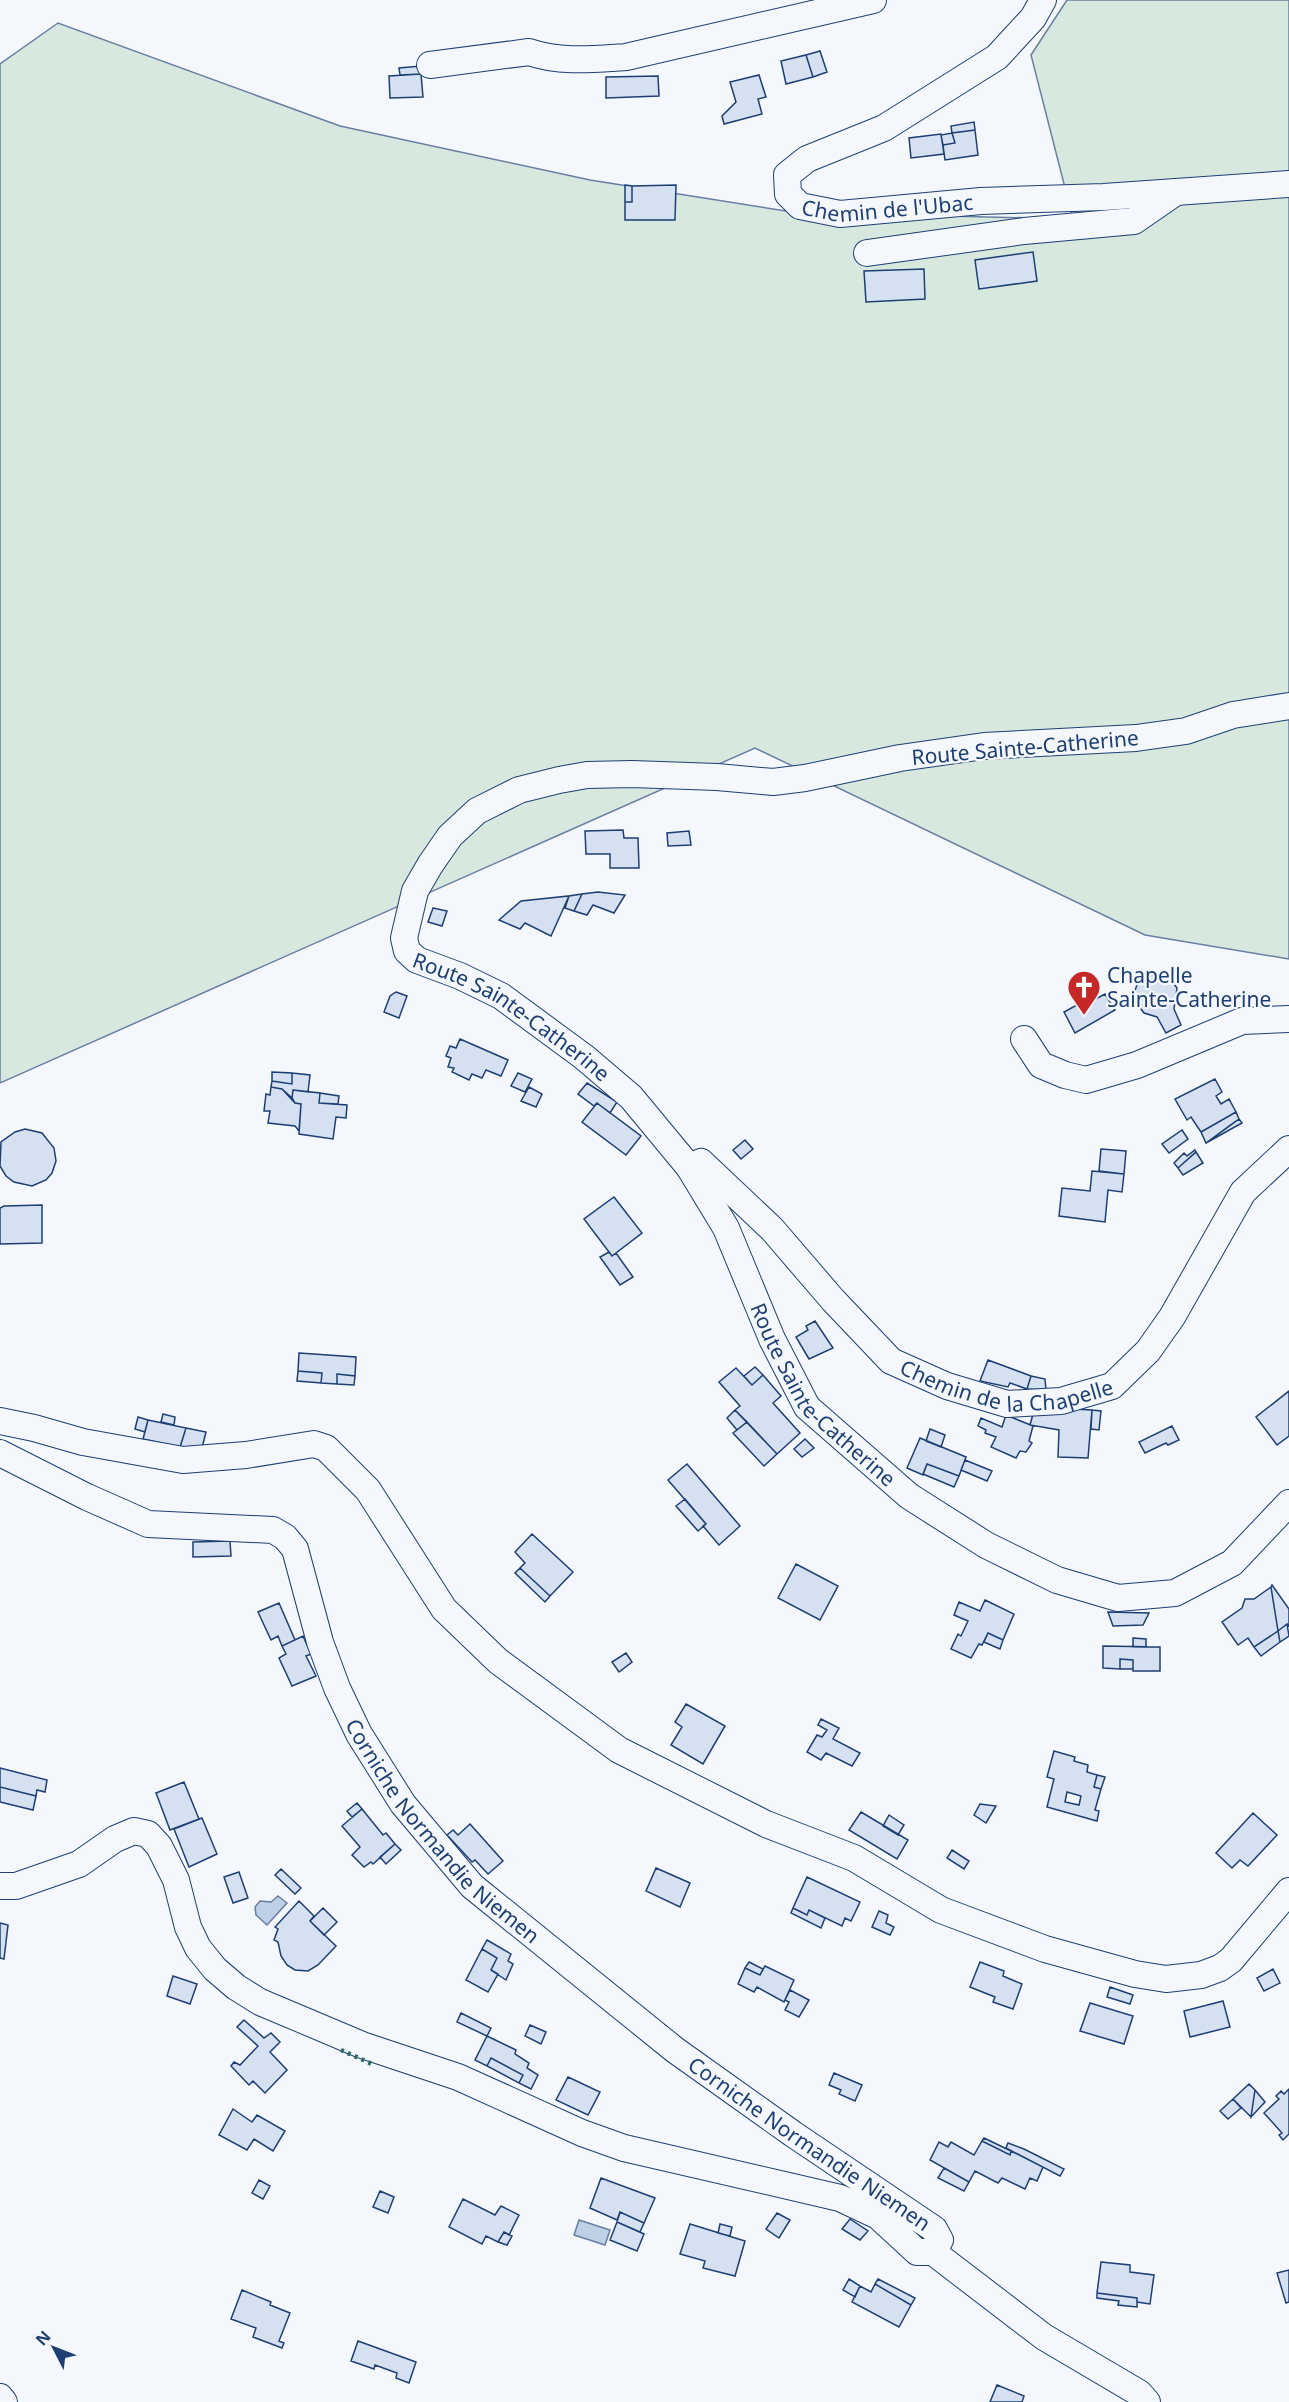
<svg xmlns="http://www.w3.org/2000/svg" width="1289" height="2402" viewBox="0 0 1289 2402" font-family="'Noto Sans',sans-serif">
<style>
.green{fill:#d7e8df;stroke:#687fa3;stroke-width:1.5}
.water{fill:#bed0e5;stroke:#687fa3;stroke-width:1.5}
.building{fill:#d5e0f0;stroke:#1d3f73;stroke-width:1.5;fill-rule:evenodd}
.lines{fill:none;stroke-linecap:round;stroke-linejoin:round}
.minor-casing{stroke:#1d3f73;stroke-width:28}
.minor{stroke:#f4f7fb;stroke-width:26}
.hedge{stroke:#2c6c60;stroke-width:4.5;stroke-dasharray:3 4.5;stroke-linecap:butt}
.labels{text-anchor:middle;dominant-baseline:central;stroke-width:4.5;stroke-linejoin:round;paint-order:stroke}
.street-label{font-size:21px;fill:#1d3f73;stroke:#f4f7fb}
.poi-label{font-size:21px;fill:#1d3f73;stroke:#f4f7fb;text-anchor:start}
</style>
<rect width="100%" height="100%" fill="#f4f7fb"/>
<path class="green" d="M1067 0H1289V959L1145 935 755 748 0 1083V64L58 23 340 126 590 180 792 212 1073 219 1031 55Z"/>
<path class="water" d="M278 1896 287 1903 267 1925 256 1915 255 1907 260 1901 271 1902Z
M579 2220 610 2230 605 2245 574 2235Z"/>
<path class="building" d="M820 51 827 72 813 77 806 55Z
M806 55 813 77 786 84 781 61Z
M421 66V74L400 75 399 68Z
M421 74 423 97 390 98 389 76Z
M759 75 766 97 758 99 762 114 724 124 722 116 736 102 730 82Z
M658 76 659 96 606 98V77Z
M974 122 975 130 952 133 951 126Z
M975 130 978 155 945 160 943 145 955 143 952 133Z
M952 133 955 143 943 145 941 135Z
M941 134 944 154 911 158 909 138Z
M625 185 632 186V202H625Z
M676 185 675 220H625V202H632V186Z
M1033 252 1037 281 979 289 975 260Z
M924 269 925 299 866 302 864 271Z
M623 830 624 838H638L639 868H610V854H586L585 831Z
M689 831 691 845 668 846 667 833Z
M598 892 625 895 614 913 593 905 587 915 574 911 582 894Z
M582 894 574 911 565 908 569 896Z
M569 896 551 936 525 923 520 929 499 920 521 901Z
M433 908 447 911 442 926 428 922Z
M1150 973H1161L1167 975 1177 988 1174 1009 1181 1025 1166 1033 1157 1017 1144 1013 1135 1001 1134 993 1137 985Z
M396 992 407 996 399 1018 384 1012 390 996Z
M1105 994 1115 1010 1075 1033 1064 1012 1086 1000 1088 1003Z
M460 1039 508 1060 501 1076 486 1070 482 1078 472 1074 469 1080 452 1072 454 1068 448 1067 451 1058 446 1056 450 1046 456 1048Z
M272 1072 292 1073V1084L272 1081Z
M292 1073 310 1075 308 1092 293 1090 292 1098 282 1089 271 1087 272 1081 292 1084Z
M518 1073 532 1079 525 1092 511 1086Z
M1215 1079 1222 1092 1216 1096 1221 1104 1229 1099 1236 1112 1201 1132 1191 1117 1187 1120 1175 1099Z
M587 1083 617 1102 610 1113 597 1103 594 1106 578 1094Z
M271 1087 282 1089 295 1103 301 1104 299 1131 295 1126 268 1123 270 1111H264L266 1094 270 1095Z
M529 1087 542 1094 536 1107 521 1101Z
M293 1090 320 1093 319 1103 347 1105 346 1118 336 1117 333 1139 299 1134 301 1104 295 1103 292 1098Z
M320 1093 339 1096 338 1104 319 1103Z
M597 1103 641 1136 626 1155 582 1122Z
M1236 1112 1239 1119 1206 1143 1201 1132Z
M1239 1119 1242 1123 1206 1143 1229 1126Z
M25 1129 42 1133 54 1148 56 1161 52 1173 46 1180 32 1186 14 1182 6 1176 0 1166 1 1142 15 1132Z
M1182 1130 1188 1139 1169 1153 1162 1144Z
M745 1140 753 1149 741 1159 733 1150Z
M1101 1149 1126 1151 1124 1174 1099 1171Z
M1195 1150 1196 1152 1178 1168 1174 1163 1184 1153 1187 1156Z
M1196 1152 1203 1163 1183 1175 1178 1168Z
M1092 1171 1124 1174 1122 1192 1108 1190 1105 1222 1059 1216 1062 1188 1090 1191Z
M614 1197 642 1233 612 1256 584 1219Z
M42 1205V1243L0 1244V1208L4 1206Z
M609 1252 612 1256 616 1253 633 1277 620 1285 600 1257Z
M815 1321 833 1348 809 1359 796 1337 808 1330 806 1326Z
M299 1353 356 1357 355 1376 337 1374V1384L321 1383 322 1373 298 1371Z
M988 1360 1031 1376 1027 1389 1010 1383 1008 1387 980 1381Z
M755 1367 763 1375 752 1385 744 1376Z
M736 1368 752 1385 763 1375 781 1396 773 1403 800 1433 777 1454 735 1410 740 1406 719 1382Z
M298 1371 322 1373 321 1383 297 1381Z
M337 1374 355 1376 354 1385 337 1384Z
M1031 1376 1045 1379 1046 1390 1027 1389Z
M1289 1391V1436L1277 1445 1256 1417Z
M1036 1403 1055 1408 1092 1410 1088 1458 1058 1457 1059 1430 1030 1425Z
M735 1410 747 1422 737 1430 727 1418Z
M1092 1410 1101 1411 1099 1430 1091 1429Z
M163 1414 175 1417 174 1425 161 1422Z
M1006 1415 1033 1426 1029 1441 1032 1443 1026 1452 1020 1451 1016 1458 991 1447 996 1437 985 1433 986 1430 978 1426 981 1418 1002 1427Z
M138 1417 148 1420 145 1432 135 1429Z
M148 1420 186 1428 180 1447 143 1439Z
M747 1422 777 1454 764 1466 733 1433Z
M1172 1426 1179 1440 1168 1445 1166 1443 1145 1453 1139 1442Z
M186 1428 206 1432 201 1452 180 1447Z
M930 1429 945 1435 941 1447 926 1441Z
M920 1438 966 1457 959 1476 927 1464 923 1475 907 1468Z
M805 1439 814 1448 802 1457 794 1449Z
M965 1460 992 1471 987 1481 961 1470Z
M687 1464 740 1526 719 1545 703 1526 706 1524 668 1480Z
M927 1464 959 1476 954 1487 923 1474Z
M685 1499 706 1524 698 1531 676 1506Z
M532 1534 573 1572 550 1596 520 1568 525 1563 515 1552Z
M230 1541 231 1556 193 1557V1542Z
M796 1564 838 1586 820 1620 778 1598Z
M520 1568 550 1596 545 1602 515 1573Z
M1272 1585 1289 1609V1626L1287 1624 1278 1631 1271 1587Z
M1271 1587 1278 1631 1254 1647 1248 1638 1238 1645 1222 1622 1242 1608 1245 1599H1254Z
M985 1600 1014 1614 1003 1640 988 1633 982 1645 979 1644 971 1658 951 1649 958 1634 961 1636 968 1621 954 1615 959 1602 980 1611Z
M279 1603 295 1640 282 1646 278 1636 271 1640 258 1612Z
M1108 1612 1149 1613 1143 1625 1113 1626Z
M1287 1624 1289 1636 1280 1642 1278 1631Z
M1278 1631 1280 1642 1261 1656 1254 1647Z
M988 1633 1003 1640 1000 1649 984 1642Z
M303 1636 311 1654 306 1656 316 1676 292 1686 279 1658 286 1654 282 1646Z
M1133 1638 1146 1639V1647H1133Z
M1103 1646 1160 1647V1671H1133V1660L1120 1659V1669L1103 1668Z
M626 1653 632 1662 619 1672 612 1662Z
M1120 1659 1133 1660V1669H1120Z
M686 1704 725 1726 703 1764 671 1745 682 1727 675 1722Z
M821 1719 839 1728 833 1739 860 1753 852 1766 826 1753 821 1760 807 1752 817 1735 822 1737 827 1730 818 1725Z
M1054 1751 1075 1757 1074 1761 1088 1765 1087 1772 1097 1775 1094 1787 1101 1789 1095 1810 1099 1811 1097 1821 1047 1807 1054 1779 1047 1777ZM1067 1792 1081 1796 1079 1805 1065 1802Z
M0 1768 47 1780 45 1792 37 1790 36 1796 0 1787Z
M1097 1775 1105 1777 1101 1789 1094 1787Z
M184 1782 199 1819 170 1830 156 1793Z
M0 1787 36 1796 33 1810 0 1802Z
M357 1803 362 1809 352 1817 347 1811Z
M980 1804 996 1806 986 1823 974 1815Z
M362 1809 383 1835 386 1833 395 1844 373 1864 371 1862 364 1867 352 1855 360 1847 342 1826Z
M861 1812 908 1840 897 1859 849 1830Z
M1253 1813 1277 1835 1248 1866 1240 1860 1232 1868 1216 1853Z
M889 1815 904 1825 898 1835 883 1826Z
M202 1818 217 1854 189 1867 174 1829Z
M470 1824 503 1861 488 1874 475 1860 472 1862 447 1835 453 1830 458 1835Z
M395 1844 401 1850 386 1864 380 1857Z
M952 1850 969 1861 964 1869 947 1858Z
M656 1868 690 1883 680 1907 646 1891Z
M281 1869 301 1888 295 1894 275 1875Z
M239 1872 248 1898 233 1903 224 1877Z
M807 1877 860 1902 851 1921 845 1918 842 1926 809 1910 807 1915 793 1908Z
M299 1901 314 1916 310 1921 336 1946 318 1965 308 1971 295 1970 287 1965 281 1956 278 1942 274 1940 278 1929 275 1927Z
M323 1908 337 1922 324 1935 310 1921Z
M793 1908 807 1915 809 1910 825 1918 821 1928 791 1913Z
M879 1911 888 1915 886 1923 894 1927 890 1935 872 1927Z
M0 1923 8 1925 4 1959 0 1958Z
M487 1940 511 1954 508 1961 513 1964 506 1980 491 1970 497 1958 482 1949Z
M482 1949 497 1958 491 1970 498 1974 488 1992 466 1980Z
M749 1962 763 1969 760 1975 745 1968Z
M980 1962 1004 1971 1003 1976 1022 1984 1013 2009 993 2002 995 1997 970 1987Z
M765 1966 794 1980 784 2002 757 1987 754 1992 738 1984 745 1968 760 1975Z
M1273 1969 1280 1983 1264 1991 1257 1978Z
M173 1976 197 1984 190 2004 167 1996Z
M1110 1987 1133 1995 1130 2004 1107 1997Z
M790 1990 809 2000 799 2017 785 2010 789 2002 785 2000Z
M1223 2001 1230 2027 1190 2037 1184 2011Z
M1090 2003 1133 2016 1124 2044 1080 2031Z
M461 2013 491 2028 487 2036 457 2022Z
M244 2020 264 2038 271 2033 280 2042 270 2052 287 2070 265 2093 253 2081 249 2085 231 2066 234 2062 240 2065 258 2046 237 2027Z
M530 2025 546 2032 541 2044 525 2036Z
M487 2036 516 2050 515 2054 529 2063 527 2068 538 2075 531 2089 519 2083 523 2075 491 2058 487 2066 475 2060Z
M491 2058 523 2075 519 2083 487 2066Z
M834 2073 862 2085 855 2101 839 2094 841 2090 829 2085Z
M568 2077 600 2092 588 2115 556 2100Z
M1249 2084 1255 2090 1251 2117 1233 2099Z
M1289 2089V2134L1283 2140 1279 2135 1282 2133 1264 2113 1279 2099 1276 2096 1281 2091 1284 2094Z
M1255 2090 1265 2102 1251 2117Z
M1233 2099 1241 2108 1228 2119 1220 2111Z
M233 2109 252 2122 257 2115 285 2131 273 2151 254 2139 247 2150 219 2135Z
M984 2138 1011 2151 1010 2155 982 2141Z
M982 2141 1010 2155 1011 2151 1043 2167 1037 2181 1030 2178 1025 2189 1002 2178 998 2183 975 2171 969 2182 930 2160 939 2142 948 2147 951 2142 974 2155Z
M1008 2143 1024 2149 1064 2169 1060 2176 1006 2148Z
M944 2168 969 2182 964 2191 938 2178Z
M601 2178 655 2198 644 2223 620 2212 617 2220 590 2208Z
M259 2180 270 2186 263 2199 252 2193Z
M380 2191 394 2197 388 2213 373 2207Z
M463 2199 495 2215 501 2206 519 2215 509 2235 504 2232 498 2242 486 2236 482 2244 449 2227Z
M620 2212 644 2223 640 2232 617 2222Z
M777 2213 790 2220 779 2238 766 2229Z
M850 2219 868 2231 860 2240 842 2229Z
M617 2222 644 2234 637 2251 610 2240Z
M690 2224 745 2241 735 2276 703 2268 705 2261 680 2254Z
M720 2224 732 2227 730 2236 718 2233Z
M504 2232 512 2236 507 2245 498 2242Z
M1101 2262 1130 2265V2272L1154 2275 1150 2304 1137 2302V2298L1097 2293Z
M1289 2270V2302L1286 2303 1277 2273Z
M849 2279 860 2286 855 2297 843 2290Z
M878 2279 915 2298 911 2305 875 2284Z
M875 2284 911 2305 899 2327 852 2302 860 2286 871 2292Z
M242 2290 271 2302 270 2305 290 2313 279 2341 284 2343 282 2348 253 2337 256 2328 231 2319Z
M1097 2293 1137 2298V2307L1118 2305 1119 2301 1097 2298Z
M358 2341 416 2362 409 2383 396 2378 397 2373 375 2365 374 2369 351 2361Z
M997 2385 1024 2396 1022 2402H990Z"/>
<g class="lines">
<defs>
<g id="minor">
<path id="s1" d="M1043 0 1033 18 997 57 884 128 807 159 787 175 788 194 800 206 840 214 981 201 1104 197 1289 184"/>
<path d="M430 65 529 52C560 63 594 59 626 57L873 0"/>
<path d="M867 253 1024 231 1134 221 1176 192"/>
<path id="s2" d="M1289 706 1233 715 1186 731 1136 738 984 746 900 758 805 778 773 782 717 777 632 774 587 775 559 780 519 790 477 811 450 836 430 865 415 891 404 938 407 951 417 960 460 976 501 996 584 1057 631 1097 689 1167 726 1228 772 1339 807 1407 909 1496 986 1545 1057 1580 1118 1598 1175 1593 1232 1563 1289 1503"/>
<path d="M1024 1039 1041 1065 1065 1075 1086 1080 1137 1065 1242 1021 1289 1019"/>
<path id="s3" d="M689 1167 701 1162 772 1229 833 1300 891 1361 947 1386 1007 1404 1061 1401 1112 1386 1148 1351 1172 1317 1243 1192 1289 1149"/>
<path d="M0 1421 34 1428 83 1442 183 1460 246 1455 314 1444 326 1448 368 1490 444 1609 498 1661 619 1750 766 1824 854 1858 941 1910 1045 1949 1135 1974 1166 1979 1201 1975 1220 1968 1231 1960 1289 1891"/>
<path id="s4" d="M0 1453 87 1497 148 1524 273 1530 285 1537 295 1549 320 1642 337 1688 359 1734 403 1804 472 1886 675 2050 793 2134 934 2229 940 2240 933 2252H917L878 2216 840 2198 624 2148 582 2133 458 2077 362 2045 260 2002 236 1987 215 1969 198 1948 188 1927 176 1880 159 1846 148 1834 134 1831 115 1839 79 1864 16 1886H0"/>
<path d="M933 2252 1044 2337 1139 2393 1147 2402"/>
<path d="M0 2397 4 2402"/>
</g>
</defs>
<use href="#minor" class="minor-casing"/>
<use href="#minor" class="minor"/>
<path class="hedge" d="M341 2050 372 2064"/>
</g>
<defs>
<symbol id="church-pin" viewBox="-11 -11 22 30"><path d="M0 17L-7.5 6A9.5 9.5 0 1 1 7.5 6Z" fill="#c62828" stroke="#f4f7fb"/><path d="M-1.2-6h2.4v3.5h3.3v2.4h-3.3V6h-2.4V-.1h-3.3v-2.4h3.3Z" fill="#fff"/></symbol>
</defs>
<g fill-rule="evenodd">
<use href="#church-pin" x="1065" y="968" width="38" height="52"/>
</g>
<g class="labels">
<g class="street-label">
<text stroke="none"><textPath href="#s1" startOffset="440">Chemin de l'Ubac</textPath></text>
<text transform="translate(1025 747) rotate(-5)">Route Sainte-Catherine</text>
<text stroke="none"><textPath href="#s2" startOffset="1114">Route Sainte-Catherine</textPath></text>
<text stroke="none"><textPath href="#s3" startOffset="410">Chemin de la Chapelle</textPath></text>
<text stroke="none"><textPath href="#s2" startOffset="1618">Route Sainte-Catherine</textPath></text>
<text stroke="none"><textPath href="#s4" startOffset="644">Corniche Normandie Niemen</textPath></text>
<text stroke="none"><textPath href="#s4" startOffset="1130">Corniche Normandie Niemen</textPath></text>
</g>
<g class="poi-label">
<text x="1107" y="975">Chapelle<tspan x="1107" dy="24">Sainte-Catherine</tspan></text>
</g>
</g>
<g transform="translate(54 2348) rotate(312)" stroke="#f4f7fb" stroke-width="4.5" paint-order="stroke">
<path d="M0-4.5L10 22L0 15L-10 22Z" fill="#1d3f73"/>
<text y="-9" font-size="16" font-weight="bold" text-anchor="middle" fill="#1d3f73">N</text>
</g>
</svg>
